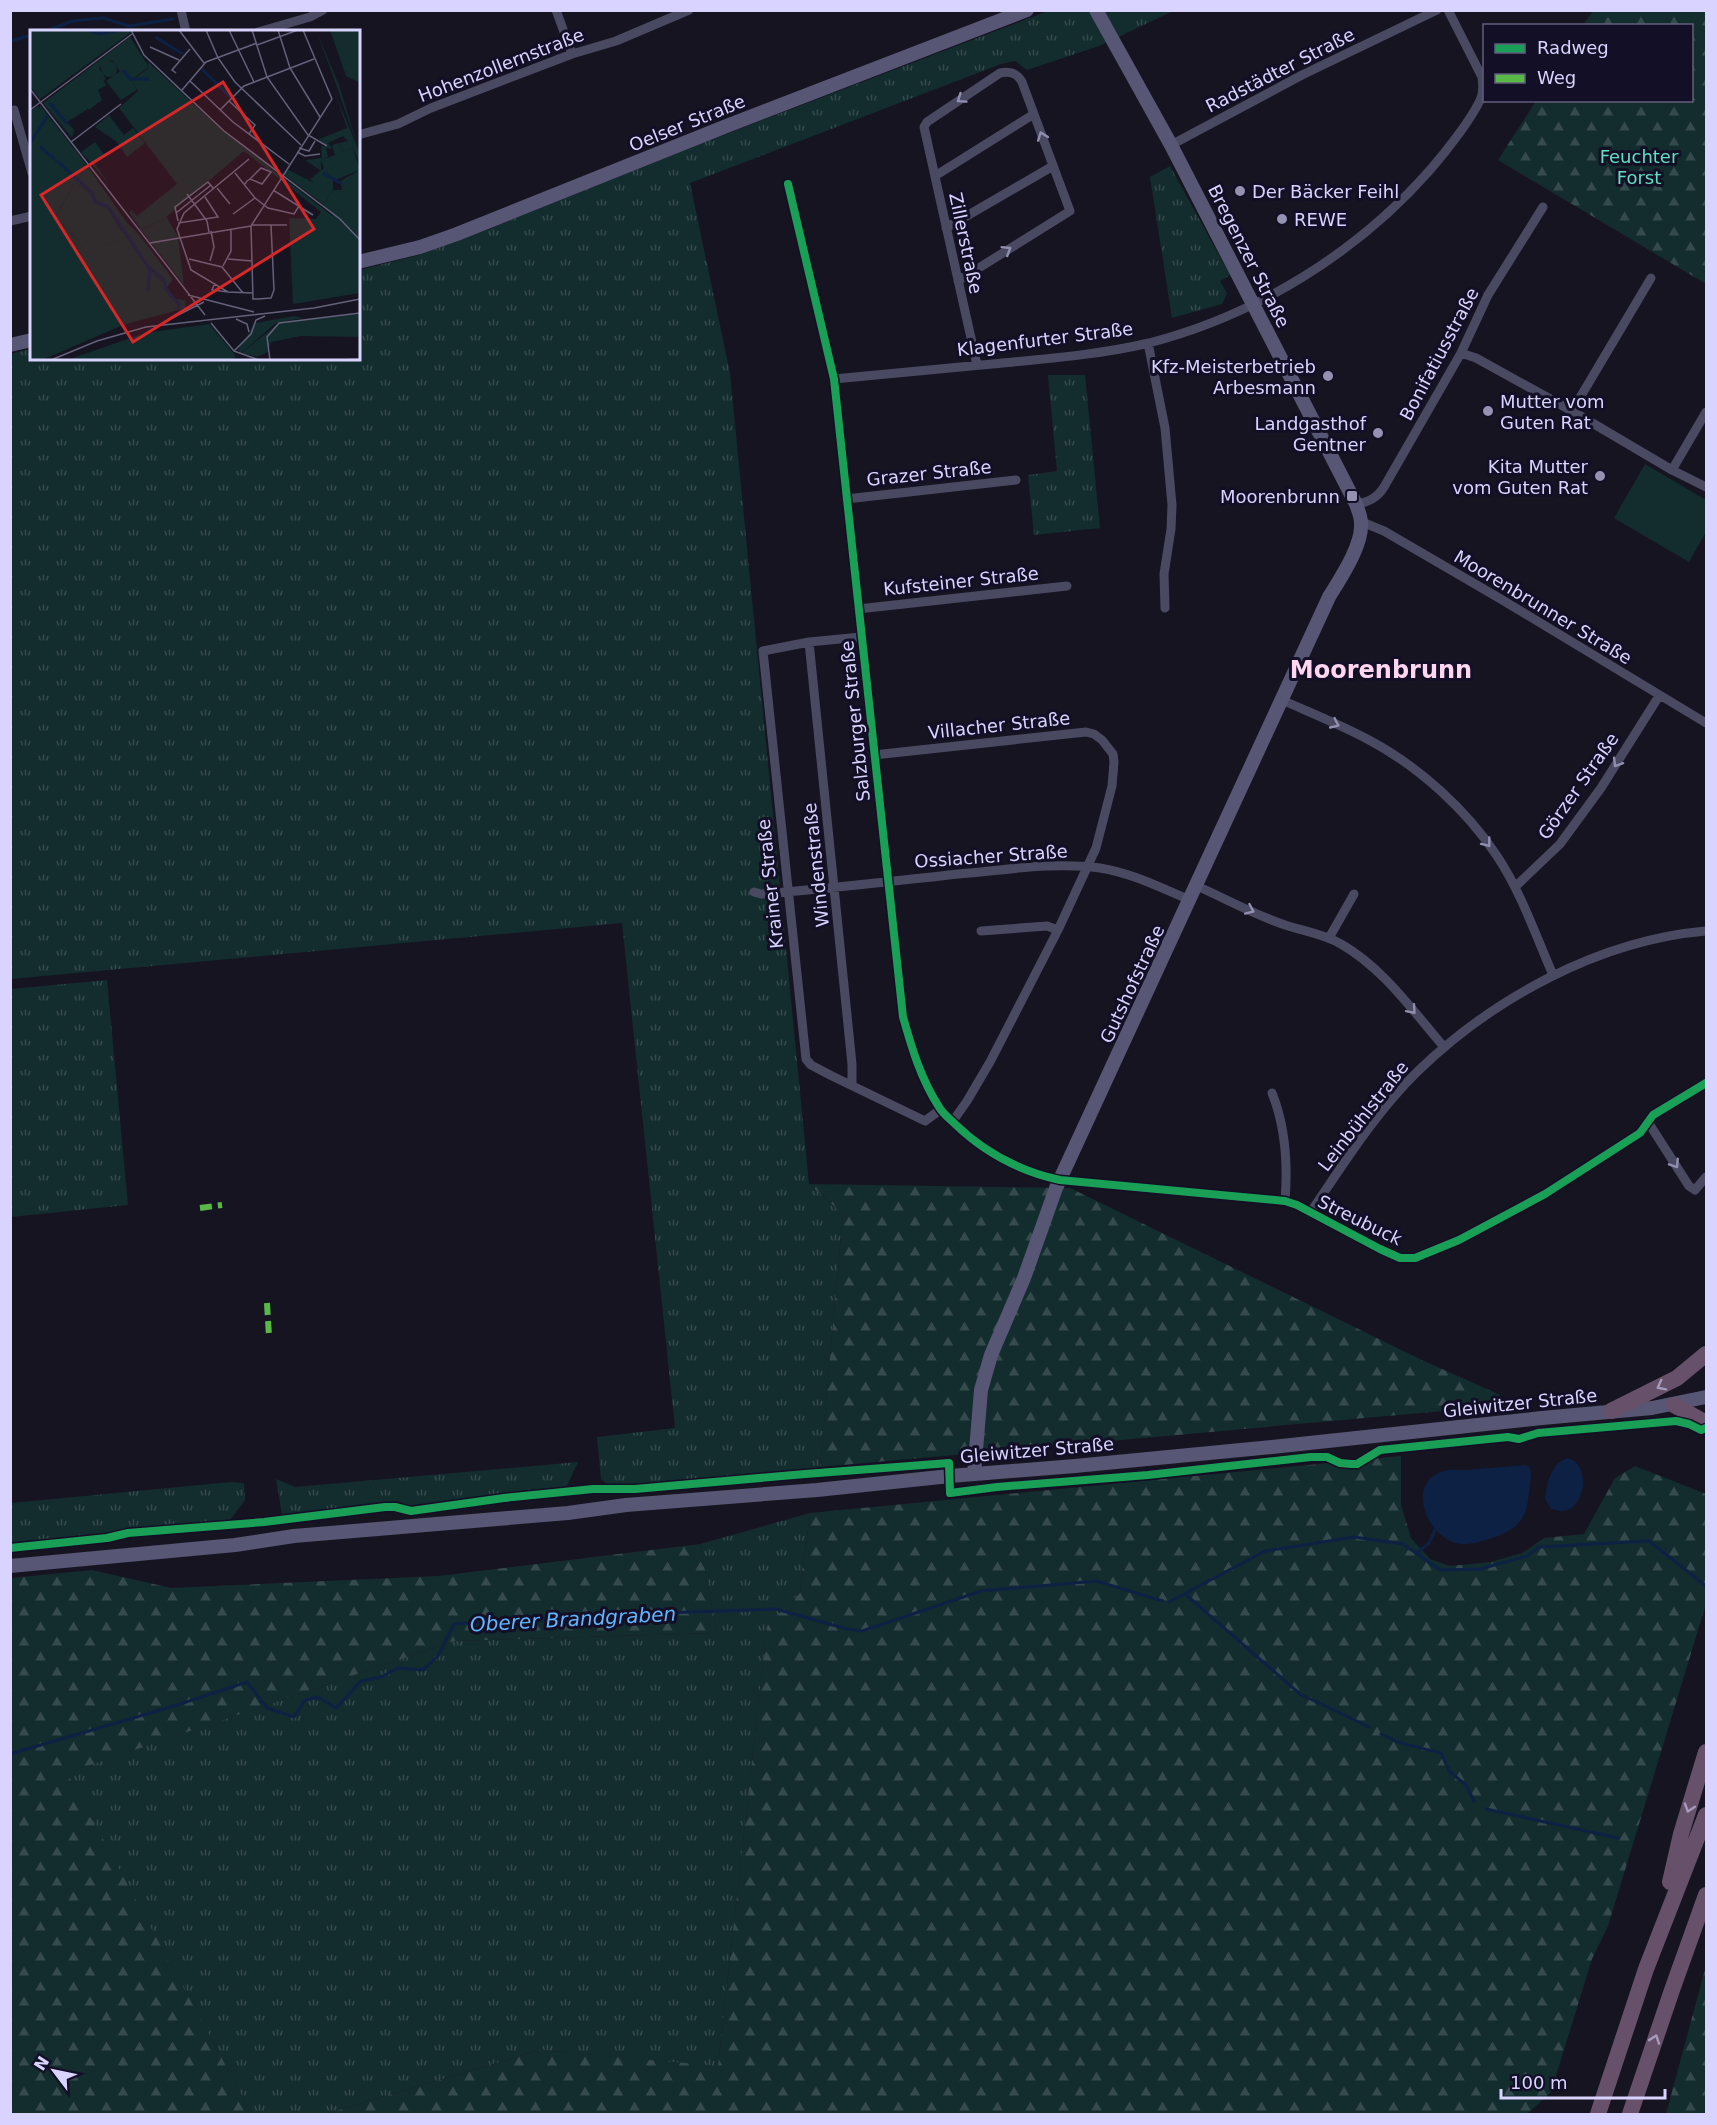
<svg xmlns="http://www.w3.org/2000/svg" width="1717" height="2125" viewBox="0 0 1717 2125" font-family="'DejaVu Sans',sans-serif">
<style>
.grass{fill:url(#grass-tufts)}
.forest{fill:url(#forest-firs)}
.pitch{fill:#132c2d}
.water{fill:#0d2144}
.lines{fill:none;stroke-linecap:round;stroke-linejoin:round}
.stream{stroke:#0d2144;stroke-width:3}
.street{stroke:#4a4962;stroke-width:9}
.secondary{stroke:#575674;stroke-width:14}
.highway{stroke:#67516a;stroke-width:16}
.quiet{stroke:#58b947;stroke-width:6;stroke-dasharray:12 6;stroke-linecap:butt}
.cycleway-casing{stroke:#130f26;stroke-width:11}
.cycleway{stroke:#1a9f57;stroke-width:8}
.oneway{stroke:#928eb0}
.oneway2{stroke:#a699bc}
.poi-dot{fill:#9591b1;stroke:#130f26;stroke-width:2}
.labels{text-anchor:middle;dominant-baseline:central;stroke-width:6;stroke-linejoin:round;paint-order:stroke}
.street-label{font-size:18px;fill:#d9d4ff;stroke:#130f26}
.park-label{font-size:18px;fill:#5fe0c0;stroke:#130f26}
.poi-label{font-size:18px;fill:#d9d4ff;stroke:#130f26;text-anchor:end}
.water-label{font-size:20px;font-style:italic;fill:#62b6ff;stroke:#130f26}
.district-label{font-size:24px;font-weight:bold;fill:#ffd6f0;stroke:#130f26}
.inset-river{fill:none;stroke:#0d2144;stroke-width:3}
.inset-road{fill:none;stroke:#64617a;stroke-width:1.5}
.view{fill:#d62828;fill-opacity:0.15;stroke:#d62828;stroke-width:3}
.inset-edge{fill:none;stroke:#d9d4ff;stroke-width:3}
</style>
<defs>
<pattern id="grass-tufts" width="24" height="20" patternUnits="userSpaceOnUse" patternTransform="scale(1.5)"><rect width="24" height="20" fill="#132c2d"/><path d="M3 7l-1-3M5 7V3M7 7l1-3M15 17l-1-3M17 17v-4M19 17l1-3" fill="none" stroke="#354a4c"/></pattern>
<pattern id="forest-firs" width="22" height="20" patternUnits="userSpaceOnUse" patternTransform="scale(1.5)"><rect width="22" height="20" fill="#132c2d"/><path d="M5 1l3.5 6h-7zM16 11l3.5 6h-7z" fill="#354a4c"/></pattern>
</defs>
<rect width="100%" height="100%" fill="#161421"/>
<path class="grass" d="M1048 11H1173L1099 46 1027 70 1015 61 1001 64 690 183 730 373 809 1184 843 1214 820 1467 802 1470 609 1486 601 1479 597 1437 675 1428 622 923 11 979 10 354 31 349 32 358H358L359 270 415 256 471 236 679 152Z
M1170 166 1230 275 1220 281 1227 293 1222 304 1172 318 1150 177Z
M1048 375H1085L1100 528 1034 535 1028 475 1057 471Z
M107 980 128 1205 11 1217V989Z
M578 1462 566 1488 412 1507 398 1501 282 1515 276 1479 295 1487Z
M231 1482 244 1483 245 1500 230 1520 11 1543V1503Z
M810 1513 800 1593 767 1627 718 2067 540 2050 325 2114H252L66 1773 454 1641 717 1633 700 1544Z"/>
<path class="forest" d="M1593 11H1706V284L1498 160 1536 101 1692 100V26L1583 25Z
M809 1184 1070 1188 1424 1361 1500 1395 1488 1407 820 1467 843 1214Z
M1401 1456V1505L1411 1538 1430 1559 1450 1566 1491 1562 1522 1553 1544 1538 1584 1534 1615 1478 1635 1466 1706 1494V1604L1608 1926 1592 1959 1551 2092 1527 2114H325L540 2050 718 2066 767 1626 800 1593 810 1513Z
M700 1544 717 1633 454 1641 67 1773 252 2114H11V1578L92 1570 171 1588 438 1576Z
M1706 1967V2114H1666L1704 1973Z"/>
<path class="pitch" d="M1645 464 1706 500V532L1689 562 1614 518Z"/>
<path class="water" d="M1567 1458C1590 1463 1586 1500 1570 1509 1564 1512 1558 1511 1551 1509L1545 1499C1547 1483 1550 1465 1567 1458Z
M1526 1465 1530 1468 1531 1473C1530 1485 1529 1498 1526 1510 1522 1525 1506 1534 1492 1538 1483 1541 1471 1545 1461 1544 1428 1541 1404 1483 1443 1471 1450 1469 1459 1470 1466 1470 1486 1468 1506 1467 1526 1465Z"/>
<g class="lines">
<path class="stream" d="M44 32 72 21 103 18 129 26 173 19
M10 41 32 35
M1417 1553 1429 1543 1435 1530
M1185 1594 1300 1694 1369 1727
M1169 1602 1265 1551 1354 1537 1403 1544 1440 1570 1480 1569 1527 1556 1539 1547 1649 1541 1706 1586
M1381 1734 1400 1743 1441 1753 1449 1771 1466 1785 1474 1801
M10 1754 174 1706 247 1682 267 1708 294 1717 305 1700 318 1697 336 1708 361 1681 381 1677 398 1668 423 1670 438 1656 454 1624 603 1615 776 1609 847 1629 862 1631 981 1591 1096 1581 1163 1601
M1486 1809 1618 1838"/>
<path class="street" d="M181 10 186 32
M556 10 572 54
M258 32 310 17 323 10
M10 111 14 110 32 173
M358 135 398 124 431 108 572 54 616 41 689 10
M1171 145 1302 75 1437 10
M935 176 1034 114
M788 184 834 379 903 1017C912 1049 921 1079 939 1107 943 1114 950 1119 955 1124 985 1153 1019 1171 1060 1180L1285 1201 1297 1205 1380 1249 1400 1258H1415L1459 1240 1545 1194 1640 1133 1653 1115 1706 1083
M10 221 32 216
M946 228 1053 166
M958 281 1070 211 1022 82C1017 73 1010 71 1000 73L927 122 924 127C942 206 959 286 977 365
M1148 343 1165 428 1172 505 1171 529 1164 574 1165 608
M1461 353 1476 358 1572 411 1672 470 1706 487
M834 379C886 374 939 369 992 364 1044 359 1098 355 1149 343 1257 315 1357 253 1430 170 1444 154 1476 114 1482 95 1483 89 1483 84 1482 77L1448 10
M1572 411 1651 278
M1672 470 1706 412
M846 499 1016 480
M1356 504C1369 502 1377 498 1384 487L1461 353 1488 295 1543 207
M1362 522 1384 531 1499 598 1706 723
M858 609 1067 586
M861 637 809 642 763 651 806 1059 811 1065 832 1076 925 1121 940 1110
M809 642 852 1064V1085
M1282 700C1311 713 1341 725 1369 740 1418 766 1466 809 1497 856 1521 892 1536 936 1553 975
M874 755 1086 732 1094 734 1102 740 1113 754 1114 762 1112 786 1096 848 1058 930 990 1062 967 1101 953 1121
M1197 886C1226 899 1255 915 1285 925 1303 931 1324 934 1341 944 1383 968 1413 1011 1444 1047
M1515 887 1560 844 1601 788 1659 696
M754 892 761 894C830 889 900 880 969 873 1012 869 1057 862 1100 868 1132 873 1161 888 1190 900
M981 931 1047 926 1058 930
M1329 938 1354 894
M1272 1093C1286 1128 1288 1164 1285 1201
M1648 1122 1689 1186 1695 1190 1706 1177
M1310 1213C1343 1165 1375 1113 1417 1072 1493 998 1600 940 1706 931"/>
<path class="secondary" d="M358 262 420 247 457 234 729 125 1027 10
M10 345 32 340
M974 1474 981 1390 991 1355 1024 1278 1056 1188 1329 597C1340 579 1363 545 1361 523 1361 516 1358 510 1356 504L1171 145 1096 10
M10 1566 235 1545 294 1536 568 1513 626 1505 817 1490 950 1476 1075 1466 1272 1447 1542 1418 1652 1408 1706 1397"/>
<path class="highway" d="M1674 1405 1706 1423
M1611 1411 1677 1378 1706 1354
M1670 1882 1681 1834 1706 1752
M1598 2114 1646 1969 1706 1815
M1630 2114 1672 1990 1706 1895"/>
<path class="quiet" d="M200 1208 222 1205
M267 1303 269 1336"/>
<defs>
<path id="cycleway" d="M788 184 834 379 903 1017C912 1049 921 1079 939 1107 943 1114 950 1119 955 1124 985 1153 1019 1171 1060 1180L1285 1201 1297 1205 1380 1249 1400 1258H1415L1459 1240 1545 1194 1640 1133 1653 1115 1706 1083
M10 1548 107 1538 128 1533 264 1522 385 1507H395L411 1511 504 1498 593 1489H635L805 1474 949 1463 950 1493 997 1487 1148 1475 1311 1457H1327L1340 1463 1351 1464H1357L1380 1450 1508 1437 1519 1439 1538 1433 1676 1421 1689 1424 1701 1430 1706 1428"/>
</defs>
<use href="#cycleway" class="cycleway-casing"/>
<use href="#cycleway" class="cycleway"/>
</g>
<defs><path id="oneway-chevron" d="M-2-3.5L2.5 0L-2 3.5" fill="none" stroke-width="1.6" stroke-linecap="round" stroke-linejoin="round" transform="scale(1.5)"/></defs>
<g class="oneway">
<use href="#oneway-chevron" transform="translate(961 99) rotate(146)"/>
<use href="#oneway-chevron" transform="translate(1042 136) rotate(-110)"/>
<use href="#oneway-chevron" transform="translate(1007 250) rotate(-32)"/>
<use href="#oneway-chevron" transform="translate(1335 724) rotate(25)"/>
<use href="#oneway-chevron" transform="translate(1617 763) rotate(122)"/>
<use href="#oneway-chevron" transform="translate(1487 843) rotate(52)"/>
<use href="#oneway-chevron" transform="translate(1250 910) rotate(24)"/>
<use href="#oneway-chevron" transform="translate(1412 1010) rotate(49)"/>
<use href="#oneway-chevron" transform="translate(1675 1164) rotate(57)"/>
</g>
<g class="oneway2">
<use href="#oneway-chevron" transform="translate(1661 1386) rotate(153)"/>
<use href="#oneway-chevron" transform="translate(1689 1808) rotate(108)"/>
<use href="#oneway-chevron" transform="translate(1655 2039) rotate(-71)"/>
</g>
<g class="poi-dot">
<circle cx="1240" cy="191" r="6"/>
<circle cx="1282" cy="219" r="6"/>
<circle cx="1328" cy="376" r="6"/>
<circle cx="1488" cy="411" r="6"/>
<circle cx="1378" cy="433" r="6"/>
<circle cx="1600" cy="476" r="6"/>
<rect x="1346" y="490" width="12" height="12" rx="3"/>
</g>
<g class="labels">
<g class="street-label">
<text transform="translate(501 65) rotate(-21)">Hohenzollernstraße</text>
<text transform="translate(1280 70) rotate(-27)">Radstädter Straße</text>
<text transform="translate(687 123) rotate(-22)">Oelser Straße</text>
<text transform="translate(966 243) rotate(78)">Zillerstraße</text>
<text transform="translate(1249 256) rotate(63)">Bregenzer Straße</text>
<text transform="translate(1045 339) rotate(-7)">Klagenfurter Straße</text>
<text transform="translate(1439 354) rotate(-62)">Bonifatiusstraße</text>
<text transform="translate(929 473) rotate(-6)">Grazer Straße</text>
<text transform="translate(961 581) rotate(-6)">Kufsteiner Straße</text>
<text transform="translate(1543 607) rotate(31)">Moorenbrunner Straße</text>
<text transform="translate(855 721) rotate(-96)">Salzburger Straße</text>
<text transform="translate(999 725) rotate(-6)">Villacher Straße</text>
<text transform="translate(1578 786) rotate(-55)">Görzer Straße</text>
<text transform="translate(991 856) rotate(-4)">Ossiacher Straße</text>
<text transform="translate(816 865) rotate(-96)">Windenstraße</text>
<text transform="translate(770 884) rotate(-96)">Krainer Straße</text>
<text transform="translate(1132 984) rotate(-65)">Gutshofstraße</text>
<text transform="translate(1363 1116) rotate(-52)">Leinbühlstraße</text>
<text transform="translate(1360 1220) rotate(26)">Streubuck</text>
<text transform="translate(1520 1403) rotate(-6)">Gleiwitzer Straße</text>
<text transform="translate(1037 1450) rotate(-5)">Gleiwitzer Straße</text>
</g>
<g class="park-label">
<text x="1639" y="156">Feuchter<tspan x="1639" dy="21">Forst</tspan></text>
</g>
<g class="poi-label">
<text x="1252" y="191" text-anchor="start">Der Bäcker Feihl</text>
<text x="1294" y="219" text-anchor="start">REWE</text>
<text x="1316" y="366">Kfz-Meisterbetrieb<tspan x="1316" dy="21">Arbesmann</tspan></text>
<text x="1500" y="401" text-anchor="start">Mutter vom<tspan x="1500" dy="21">Guten Rat</tspan></text>
<text x="1366" y="423">Landgasthof<tspan x="1366" dy="21">Gentner</tspan></text>
<text x="1588" y="466">Kita Mutter<tspan x="1588" dy="21">vom Guten Rat</tspan></text>
<text x="1340" y="496">Moorenbrunn</text>
</g>
<g class="water-label">
<text transform="translate(573 1619) rotate(-3)">Oberer Brandgraben</text>
</g>
<g class="district-label">
<text x="1381" y="670">Moorenbrunn</text>
</g>
</g>
<g transform="translate(30 30)">
<rect width="330" height="330" fill="#161421"/>
<path d="M286 0 309 55 330 124 307 57ZM117 31 193 101 305 188 291 182 214 121 134 189 111 200 99 182 102 180 107 186 147 154 89 78 108 61 101 51 119 38ZM10 75 56 134 43 145 9 117ZM79 85 94 105 103 98 115 113 97 127 87 112 65 97ZM65 112 74 124 64 132 78 153 51 122ZM45 152 77 178 91 200 98 194 107 202 55 224 46 207 25 188ZM264 286 273 288 246 293 211 323 208 320 225 293Z" fill="#132c2d"/>
<path d="M0 0H99L100 3 10 69 0 56ZM300 0H330V53L316 46ZM100 7 119 37 101 50 107 60 91 70 76 51 90 41 82 30 69 38 76 49 72 52 42 56 72 70 37 92 44 100 42 108 13 73ZM305 63 330 124V134L323 118 312 122 309 113 318 111 313 106 298 113 303 119 296 118 298 127 291 130V141L275 130 292 128 291 116 297 117 289 109 317 98ZM8 76 28 101 10 117 42 144 56 134 98 194 92 200 77 178 45 152 25 188 46 207 55 223 107 202 143 249 136 259 146 269 155 270 156 278 93 295 12 330H0V81ZM330 140V263L263 274 259 188 286 189 293 179 305 188 293 174 303 160H312L310 151ZM135 184 148 207 154 255 111 200 134 189ZM330 284V307L271 306 241 312 238 322 227 327 211 323 249 293ZM179 294 206 326 203 330H37L115 303Z" fill="#132c2d"/>
<path d="M102 17 116 37 101 48 86 27ZM71 39a8 8 0 1 1 16 0a8 8 0 1 1-16 0ZM64 41 77 55 68 60 72 70 59 80 53 73V80L42 87 29 85V74L23 75V69ZM309 113 312 122 323 118 330 140 303 151V160L293 174 253 144 257 139 284 153 280 149 294 138 291 130 305 125 302 115Z" fill="#132c2d"/>
<path class="inset-river" d="M60 0 69 4 91 0M125 7 153 24M172 39 200 67M93 40 100 49H119M20 73 37 94M0 113 18 85M10 117 25 129M26 130 62 163 65 172 78 177 118 237M293 143 312 154M118 237 134 250 136 259 149 275 148 281M118 261 120 238"/>
<path class="inset-road" d="M101 0 114 25 194 101 310 189 330 210M149 0 174 33M176 0 188 28 205 52 271 115M199 0 224 52M222 0 237 47 278 105 297 116M248 0 260 38 290 87M227 15 268 0M120 17 149 30M146 43 142 40 160 19M160 51 203 92 259 134M0 59 175 285M152 60 176 32 227 13M199 71 225 95 219 104M0 80 102 4M190 80 214 56 284 29M41 112 91 74M269 118 279 121 285 111M267 122 275 126 290 124M219 129 154 183 147 199 161 240 198 262 223 263M205 143 225 168 238 178 264 184 269 176M214 155 217 151 220 149 231 138 241 142 232 154 220 149M187 158 200 174M243 160 283 185M157 164 177 191 179 202M146 183 181 155M203 184 225 168M148 191 145 177 178 152 184 159M148 193 188 187 175 167M222 195H257M221 196 302 69 273 0M221 196 223 269H228L241 268 244 260 241 195M120 213 221 196M159 229 192 237 213 263M198 229 222 231M180 231 184 217 181 201M193 236 201 221V199M185 253 182 260 198 262M158 265 224 282M206 289 217 294 219 302M138 290 174 272M181 293 204 321M204 321 229 330M204 321 221 304 226 290 235 286M21 330 67 311 116 297 284 278 330 269M240 330 237 307 249 293 330 283M309 330 330 329"/>
<path class="view" d="M193 52 284 199 103 312 11 165Z"/>
<rect width="330" height="330" class="inset-edge"/>
</g>
<rect width="1717" height="2125" fill="none" stroke="#d9d4ff" stroke-width="24"/>
<rect x="1483" y="24" width="210" height="78" fill="#130f26" stroke="#625e7d" stroke-width="1.5"/>
<rect x="1495" y="44" width="30" height="9" fill="#1a9f57" stroke="#625e7d" stroke-width="1.5"/>
<text x="1537" y="54" font-size="18" fill="#d9d4ff">Radweg</text>
<rect x="1495" y="74" width="30" height="9" fill="#58b947" stroke="#625e7d" stroke-width="1.5"/>
<text x="1537" y="84" font-size="18" fill="#d9d4ff">Weg</text>
<g transform="translate(54 2071) rotate(302)" stroke="#130f26" stroke-width="4.5" paint-order="stroke">
<path d="M0-4.5L10 22L0 15L-10 22Z" fill="#d9d4ff"/>
<text y="-9" font-size="16" font-weight="bold" text-anchor="middle" fill="#d9d4ff">N</text>
</g>
<path d="M1501 2089v9h164v-9" fill="none" stroke="#d9d4ff" stroke-width="3"/>
<text x="1510" y="2089" font-size="18" fill="#d9d4ff" stroke="#130f26" stroke-width="4.5" paint-order="stroke">100 m</text>
</svg>
